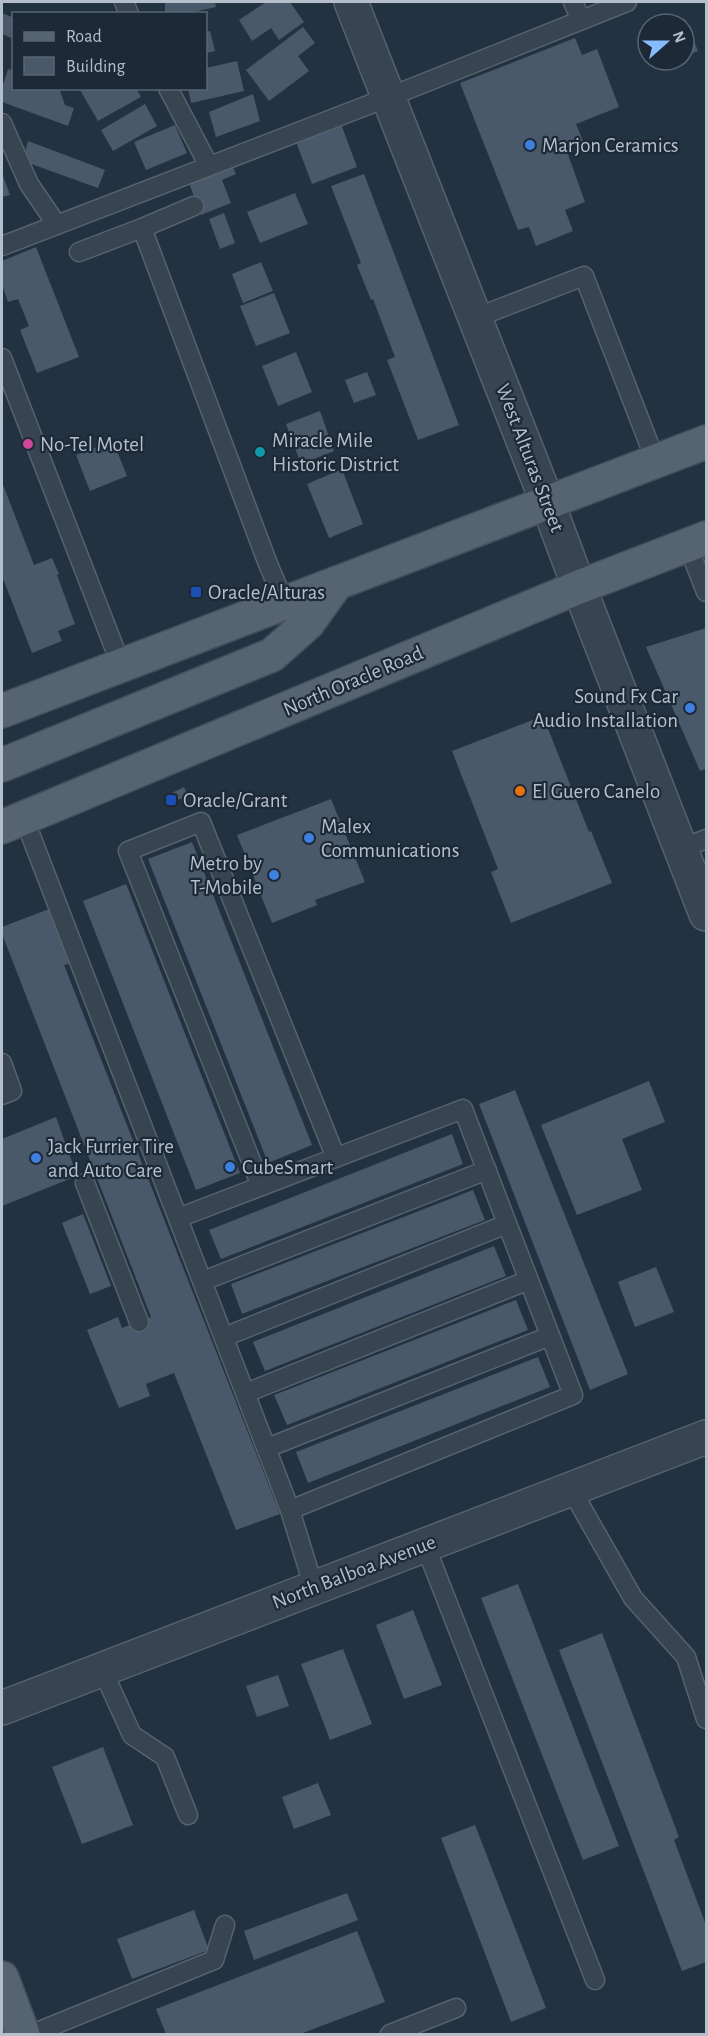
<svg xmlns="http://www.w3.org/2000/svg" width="708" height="2036" viewBox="0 0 708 2036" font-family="'Alegreya Sans',sans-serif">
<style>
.building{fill:#49596a}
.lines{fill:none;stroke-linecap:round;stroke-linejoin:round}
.service-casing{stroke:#56626e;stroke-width:21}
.minor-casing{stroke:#56626e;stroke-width:36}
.primary-casing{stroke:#414d5a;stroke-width:36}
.service{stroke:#384450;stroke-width:18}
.minor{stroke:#384450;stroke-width:33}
.primary{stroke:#566370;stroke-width:33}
.shop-dot{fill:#3f7fe0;stroke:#1d2936;stroke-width:2}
.hotel-dot{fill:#d1479c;stroke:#1d2936;stroke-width:2}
.culture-dot{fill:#0f9aa8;stroke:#1d2936;stroke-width:2}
.transit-dot{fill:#1a4fb4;stroke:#1d2936;stroke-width:2}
.food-dot{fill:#e8710a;stroke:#1d2936;stroke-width:2}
.labels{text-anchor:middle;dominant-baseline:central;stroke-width:4.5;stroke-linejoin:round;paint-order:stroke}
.poi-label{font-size:21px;fill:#b4bfcb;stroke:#1d2936;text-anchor:start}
.street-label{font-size:21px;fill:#b4bfcb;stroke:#1d2936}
</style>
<rect width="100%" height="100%" fill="#233241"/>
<path class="building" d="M165 2H215L216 7 185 14H165Z
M266 2H290L304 22 279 40 271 28 252 41 239 20Z
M2 13 14 18V39L2 34Z
M685 19 698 51 684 57V24H672Z
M303 27 315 43 298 56 309 71 269 101 246 70Z
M210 31 215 51 206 53V32Z
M575 38 582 55 597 49 619 107 576 124 583 141 566 149 585 202 565 210 573 231 536 246 529 227 518 230 460 83Z
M237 61 244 91 191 103 188 88H206V68Z
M8 69 14 71V88H59L65 105 74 108 68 126 2 102V88Z
M82 88H136L141 97 98 121 80 90Z
M253 94 260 121 216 137 209 112Z
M145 104 157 126 113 151 101 130Z
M341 124 357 167 312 184 296 142Z
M175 125 187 153 146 170 134 142Z
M28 141 105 170 98 188 23 161Z
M232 165 236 174 222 180 231 203 201 215 189 183Z
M2 173 10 195 2 197Z
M364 174 459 425 418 440 387 360 395 357 373 299 371 300 357 265 361 263 331 186Z
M295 193 308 224 260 243 247 212Z
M224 213 235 243 220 249 209 219Z
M36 247 79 357 37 373 20 330 29 326 18 299 8 302 2 285V261Z
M261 262 273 291 243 303 232 274Z
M274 293 290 333 256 346 240 306Z
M296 352 312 392 278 406 262 366Z
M367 372 376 395 354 403 345 380Z
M320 411 334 451 301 464 286 424Z
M113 441 127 476 90 491 76 455Z
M342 469 363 524 329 538 307 484Z
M2 482 34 565 52 558 59 574 57 575 75 624 58 631 62 641 32 653 2 576Z
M706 628V769L700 771 646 647Z
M543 716 589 832 591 831 612 883 511 923 491 872 498 869 452 751Z
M184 787 188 796 169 803 166 796Z
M331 799 365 882 315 900 317 905 272 923 237 835Z
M192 842 312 1145 268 1163 148 859Z
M126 884 240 1173 196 1190 83 901Z
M49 909 71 963 64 965 280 1514 236 1530 174 1373 146 1384 150 1396 119 1408 87 1330 118 1317 122 1328 151 1317 2 934V927Z
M649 1081 665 1122 622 1139 642 1190 577 1215 541 1125Z
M515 1090 628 1374 590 1390 479 1104Z
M56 1117 77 1176 2 1206V1139Z
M452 1134 463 1164 221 1259 209 1230Z
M473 1190 485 1220 242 1314 231 1284Z
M83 1214 111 1286 90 1294 62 1223Z
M494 1246 506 1276 265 1371 253 1342Z
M656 1267 674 1312 635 1327 618 1282Z
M516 1300 528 1330 287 1425 274 1395Z
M538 1357 550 1387 308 1483 296 1452Z
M518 1584 619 1846 583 1860 481 1598Z
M413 1610 442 1685 404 1699 376 1625Z
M602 1633 679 1837 674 1840 706 1925V1962L682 1971 559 1650Z
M343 1649 372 1724 330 1740 301 1664Z
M278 1675 289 1706 257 1717 246 1686Z
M103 1747 133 1825 82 1844 52 1767Z
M318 1783 331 1815 294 1829 282 1797Z
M475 1825 546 2008 511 2022 441 1838Z
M347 1893 358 1920 254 1960 244 1931Z
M194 1910 209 1950 132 1979 117 1939Z
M357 1931 385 2002 300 2034H166L156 2009Z"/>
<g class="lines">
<defs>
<path id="service" d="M124 2 129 14
M573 2 581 20
M168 88 209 166
M2 123 29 184 57 225
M142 228 194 206
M2 246 389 97 627 2
M79 252 142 228 268 564 285 604
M475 318 584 276 656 462
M2 358 121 665
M688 546 706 592
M24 818 290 1510 314 1588
M681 849 706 839
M2 1063 12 1091 2 1095
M85 1183 139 1322
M261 1186 128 851 201 822 336 1158
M178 1218 463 1109 573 1395 290 1510
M203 1281 487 1170
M224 1337 507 1224
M246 1393 529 1280
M267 1448 550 1336
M571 1489 633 1598 686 1657 706 1719
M425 1545 595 1980
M102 1669 132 1735 165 1757 188 1815
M32 2034 214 1960 225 1925
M390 2034 456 2008"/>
<path id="minor" d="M351 2 548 504 579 587 706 914
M2 1708 706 1437"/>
<path id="primary" d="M2 711 706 442
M2 765 272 655 308 623 336 584
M2 827 579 587 706 538
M2 1978 23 2034"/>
</defs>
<use href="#service" class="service-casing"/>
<use href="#minor" class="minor-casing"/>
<use href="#primary" class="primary-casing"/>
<use href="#service" class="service"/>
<use href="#minor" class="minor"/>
<use href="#primary" class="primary"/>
</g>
<g class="shop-dot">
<circle cx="530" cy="145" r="6"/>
<circle cx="690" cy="708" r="6"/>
<circle cx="309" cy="838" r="6"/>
<circle cx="274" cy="875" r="6"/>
<circle cx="36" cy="1158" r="6"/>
<circle cx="230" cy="1167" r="6"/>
</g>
<circle class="hotel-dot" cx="28" cy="444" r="6"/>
<circle class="culture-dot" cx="260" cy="452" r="6"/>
<g class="transit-dot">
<rect x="190" y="586" width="12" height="12" rx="3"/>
<rect x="165" y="794" width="12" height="12" rx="3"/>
</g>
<circle class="food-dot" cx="520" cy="791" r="6"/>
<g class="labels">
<g class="poi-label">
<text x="542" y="145">Marjon Ceramics</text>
<text x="272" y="440">Miracle Mile<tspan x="272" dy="24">Historic District</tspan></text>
<text x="40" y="444">No-Tel Motel</text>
<text x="208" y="592">Oracle/Alturas</text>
<text x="678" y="696" text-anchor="end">Sound Fx Car<tspan x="678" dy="24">Audio Installation</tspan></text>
<text x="532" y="791">El Guero Canelo</text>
<text x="183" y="800">Oracle/Grant</text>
<text x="321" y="826">Malex<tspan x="321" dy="24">Communications</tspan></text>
<text x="262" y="863" text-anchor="end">Metro by<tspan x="262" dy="24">T-Mobile</tspan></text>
<text x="48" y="1146">Jack Furrier Tire<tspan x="48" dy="24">and Auto Care</tspan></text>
<text x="242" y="1167">CubeSmart</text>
</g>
<g class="street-label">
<text transform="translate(530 458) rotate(69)">West Alturas Street</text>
<text transform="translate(353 681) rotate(-23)">North Oracle Road</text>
<text transform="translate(354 1572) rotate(-21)">North Balboa Avenue</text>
</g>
</g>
<rect width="708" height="2036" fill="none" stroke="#b4bfcb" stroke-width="6"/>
<rect x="12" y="12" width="195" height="78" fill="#1d2936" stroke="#596572" stroke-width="1.5"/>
<rect x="24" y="32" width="30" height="9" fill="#566370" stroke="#596572" stroke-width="1.5"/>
<text x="66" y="42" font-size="18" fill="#b4bfcb">Road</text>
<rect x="24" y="57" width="30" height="18" fill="#49596a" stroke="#596572" stroke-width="1.5"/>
<text x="66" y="72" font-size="18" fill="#b4bfcb">Building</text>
<g transform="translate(666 42) rotate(69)"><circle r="28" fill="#1d2936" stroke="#596572" stroke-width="1.5"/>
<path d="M0-4.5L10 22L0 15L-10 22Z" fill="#87bdfe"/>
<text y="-9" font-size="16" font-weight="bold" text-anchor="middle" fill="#b4bfcb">N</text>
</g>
</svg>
